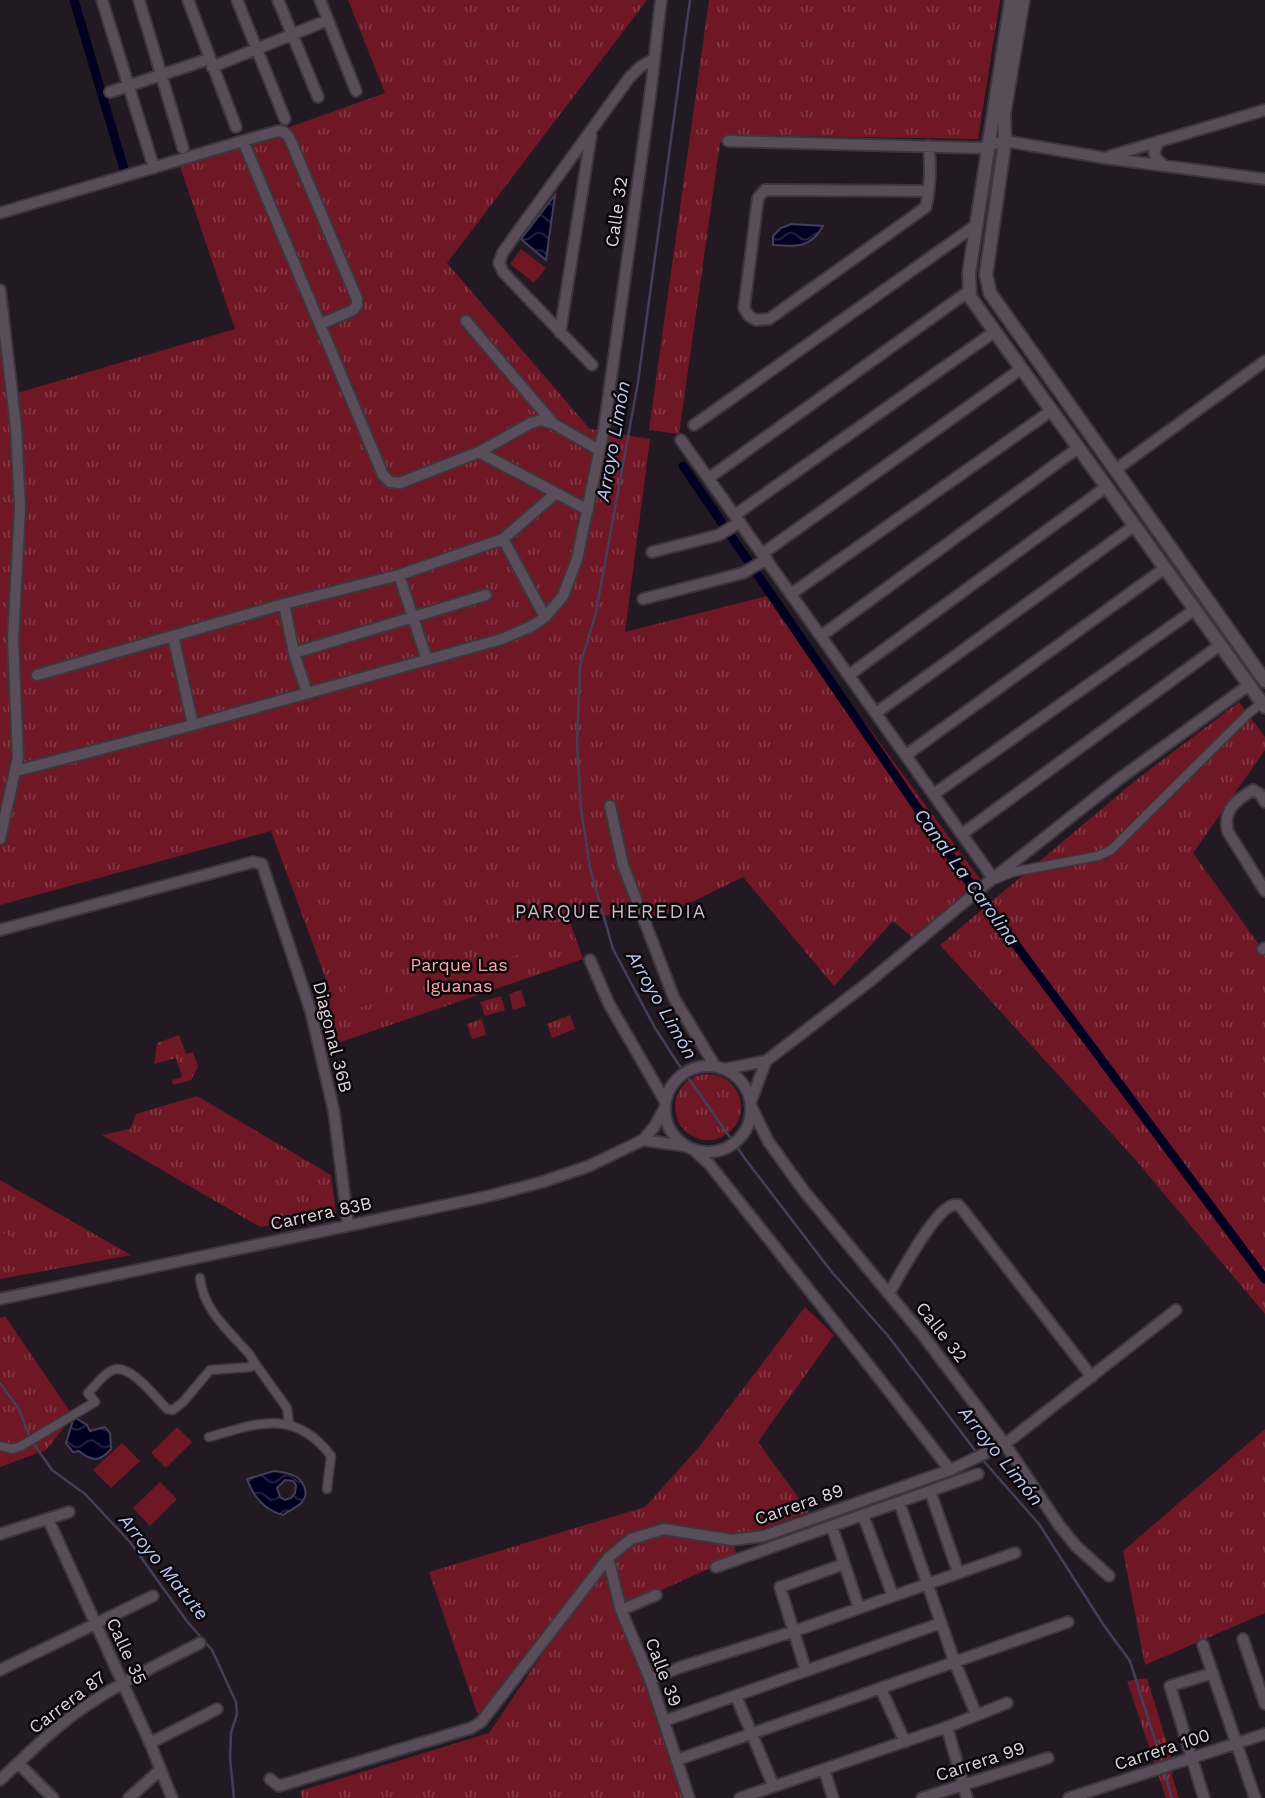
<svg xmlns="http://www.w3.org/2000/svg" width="1265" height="1798" viewBox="0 0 1265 1798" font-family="'Work Sans',sans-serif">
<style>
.grass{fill:url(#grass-tufts)}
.garden{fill:#6f1725}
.water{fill:url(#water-waves);stroke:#433f58;stroke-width:2;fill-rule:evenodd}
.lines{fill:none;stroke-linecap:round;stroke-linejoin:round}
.stream{stroke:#433f58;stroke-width:2.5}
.canal{stroke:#020020;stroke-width:9}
.pedestrian-casing{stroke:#3d363e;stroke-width:11}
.minor-casing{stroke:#3d363e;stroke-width:14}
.tertiary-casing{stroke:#3d363e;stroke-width:16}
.pedestrian{stroke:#594d59;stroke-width:8}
.minor{stroke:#594d59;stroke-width:10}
.tertiary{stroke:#594d59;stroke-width:12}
.labels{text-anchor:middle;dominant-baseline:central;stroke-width:5;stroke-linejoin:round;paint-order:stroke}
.street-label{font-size:18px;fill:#dad3da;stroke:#0a060a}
.park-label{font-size:18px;fill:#f5a7aa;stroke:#0a060a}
.water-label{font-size:19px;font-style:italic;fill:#bbc8f2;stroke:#0a060a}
.neighbourhood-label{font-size:19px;letter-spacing:2px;fill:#cabcca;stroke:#0a060a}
</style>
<defs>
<pattern id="grass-tufts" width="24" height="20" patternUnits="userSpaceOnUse" patternTransform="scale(1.75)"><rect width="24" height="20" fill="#6f1725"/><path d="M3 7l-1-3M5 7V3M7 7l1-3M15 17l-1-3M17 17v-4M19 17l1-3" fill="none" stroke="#833844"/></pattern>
<pattern id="water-waves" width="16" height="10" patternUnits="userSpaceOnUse" patternTransform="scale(1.75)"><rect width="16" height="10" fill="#020020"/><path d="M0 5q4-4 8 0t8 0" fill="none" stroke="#262440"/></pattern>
</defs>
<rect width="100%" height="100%" fill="#231923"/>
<path class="grass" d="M348 0H647L447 263 590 429 650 439 625 632 771 595 982 882 913 938 893 921 834 986 743 877 655 920 566 911 583 959 329 1046 312 997 330 990 271 831 0 905V293L7 396 235 329 180 166 385 93Z
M709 0H1000L978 139 725 135 720 143 679 434 649 430Z
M1239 702 1265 737V750L1193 853 1265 953V1314L1134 1158 940 945 1136 780Z
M521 990 526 1006 513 1010 509 994Z
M501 996 505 1010 485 1016 480 1002Z
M570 1015 575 1029 552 1038 547 1024Z
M482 1019 486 1035 472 1039 467 1024Z
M179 1035 186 1054 193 1052 198 1067 191 1080 173 1085 172 1080 182 1077 176 1058 154 1064 157 1043Z
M675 1107a33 33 0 1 1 66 0a33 33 0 1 1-66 0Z
M197 1096 331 1175 336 1213 260 1227 102 1135 130 1129 136 1114Z
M0 1180 131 1255 0 1279Z
M805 1307 834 1335 758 1442 809 1512 732 1540 737 1556 626 1606 683 1798H302L300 1791 489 1733 591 1582 485 1719 477 1713 429 1572 645 1507 699 1447Z
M5 1316 73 1416 46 1450 0 1467V1318Z
M1265 1429V1613L1145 1665 1123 1551Z
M1147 1678 1173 1763 1172 1776 1179 1798H1166L1127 1681Z"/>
<path class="garden" d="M521 249 546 268 534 283 510 264Z
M517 931 524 953 486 964 480 942Z
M380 978 387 999 351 1010 344 989Z
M0 1231 26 1246 16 1264 0 1255Z
M177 1427 192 1442 166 1468 151 1453Z
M122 1443 140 1461 111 1488 93 1470Z
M160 1482 177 1499 150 1526 133 1508Z"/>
<path class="water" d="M555 195 546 260 521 239Z
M791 224 823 226C811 248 796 247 773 245V236L781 228Z
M74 1417 87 1425 90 1431 105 1427 110 1433 111 1449C100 1462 92 1462 79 1451L73 1452 66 1443Z
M274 1471C286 1473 298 1473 304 1486 306 1492 307 1496 302 1502 297 1508 289 1510 283 1515 265 1510 253 1496 247 1479ZM285 1480 293 1481 296 1485 295 1493 291 1498 285 1500 280 1497 277 1488Z"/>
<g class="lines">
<path class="stream" d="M690 0 638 382 596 612 580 666 577 744 581 808 590 868 613 949 655 1028 677 1062 746 1160 831 1271 889 1337 977 1453
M0 1383 19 1409 31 1440 52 1470 85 1494 130 1542 186 1620 212 1650 236 1702 237 1714 231 1733 230 1758 234 1798
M981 1458 1039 1524 1105 1627 1130 1661 1163 1765
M1164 1771 1172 1798"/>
<path class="canal" d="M74 0 124 169
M683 466 960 870 1265 1279"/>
<defs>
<path id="pedestrian" d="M996 879 1013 872 1098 856 1111 850 1249 713 1262 703
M254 1362 287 1408 289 1424
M209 1437C258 1423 295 1408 331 1456L327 1489
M0 1446 12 1449 21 1446 95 1402 88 1393C95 1386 104 1373 113 1370 130 1363 156 1398 167 1409L173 1410 183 1402 210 1370 251 1367 254 1362 250 1355C230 1332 203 1310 200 1278"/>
<path id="minor" d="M102 0 154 168
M139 0 183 148
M188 0 236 127
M237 0 285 119
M278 0 318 97
M320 0 356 91
M212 67 328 20
M110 92 209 59
M243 141 383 475 390 482 400 483 479 452 531 423 541 420 554 424 599 450
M728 141 980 148 1005 141 1105 158 1265 179
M1159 141 1154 152 1156 158 1164 166
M928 146C932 166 930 186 926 207L769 319 756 320 749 316 744 308 758 198 765 190 929 191
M1110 156 1265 110
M0 213 243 141 278 131 284 132 289 137 357 299V305L353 310 321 324
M0 290 16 428 20 508 13 639 18 757 0 839
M466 321 553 423
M560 333 591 135
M592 365 503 272 499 263 503 252 629 78 640 67 654 59
M694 425 976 225
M681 440 993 878
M479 452 588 510
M1115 470 1265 361
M709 478 969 291
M735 515 994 332
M503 539 545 617
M652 552 719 535 740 522
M762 554 1021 369
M399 575 427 660
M791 594 1051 411
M643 599 743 573 767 559
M173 636 193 725
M821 636 1078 448
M294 653 486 595
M37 675 284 604
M849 675 1106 487
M307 693 294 653 284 604 399 575 503 539 556 493
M876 713 1134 526
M906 755 1165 568
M16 771 193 725 502 639 532 626 545 617 563 596 577 559 604 429 651 89 661 0
M934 794 1194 610
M1265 802 1260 794 1253 790C1236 800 1222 811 1228 832L1265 891
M610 806 623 865 674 998 715 1066
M962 834 1220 645
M0 930 253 862 262 864 311 1012 334 1112 348 1225
M1263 949 1265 948
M590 960 609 1004 665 1101
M665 1109a43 43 0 1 1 86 0a43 43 0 1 1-86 0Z
M725 1069 766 1061 870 981 986 884 1119 779 1249 685
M751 1101 766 1061
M752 1108 768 1141 804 1191 922 1334 1005 1444 1059 1525 1076 1546 1109 1576
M643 1140 685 1146
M695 1151 710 1165 871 1368 950 1470
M889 1293C901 1273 931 1217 949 1207 953 1204 954 1205 959 1205L1092 1377
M0 1299 489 1196 542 1182 589 1166 643 1140 654 1127 665 1108
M930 1491 958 1572
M899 1502 955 1663 976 1714
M863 1515 893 1596
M48 1519 150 1743 172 1798
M832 1527 859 1608
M0 1534 69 1512
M608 1558 621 1610 650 1679 689 1798
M716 1567 978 1474
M621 1610 656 1595
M1243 1639 1265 1704
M1203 1645 1255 1798
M0 1670 153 1596
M806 1671 780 1587 844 1564
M650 1679 681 1667 792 1632 1015 1553
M881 1689 905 1742
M736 1696 773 1785
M664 1721 941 1623
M947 1727 967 1798
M150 1743 217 1709
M677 1760 1068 1622
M18 1763 53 1798
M824 1769 833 1798
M270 1779 279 1786 471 1728 481 1722 608 1558 631 1539 664 1529 732 1540 764 1536 950 1470 1005 1444 1176 1310
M0 1780C24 1758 47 1734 73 1715 112 1686 157 1665 200 1643
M129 1798 159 1771
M740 1798 947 1727 1007 1703
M922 1798 1048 1758
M1069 1798 1265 1734
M1204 1798 1170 1686 1213 1673"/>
<path id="tertiary" d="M1011 0 969 273 970 297 1265 707
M1023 0 1004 114 1005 141 986 275 990 293 1265 681"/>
</defs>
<use href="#pedestrian" class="pedestrian-casing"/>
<use href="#minor" class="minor-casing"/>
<use href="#tertiary" class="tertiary-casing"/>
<use href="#pedestrian" class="pedestrian"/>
<use href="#minor" class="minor"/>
<use href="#tertiary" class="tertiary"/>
</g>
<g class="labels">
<g class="street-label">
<text transform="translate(616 212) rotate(-82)">Calle 32</text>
<text transform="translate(333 1037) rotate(76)">Diagonal 36B</text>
<text transform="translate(321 1213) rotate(-12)">Carrera 83B</text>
<text transform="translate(942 1332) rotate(52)">Calle 32</text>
<text transform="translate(799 1504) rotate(-19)">Carrera 89</text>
<text transform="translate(127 1651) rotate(65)">Calle 35</text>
<text transform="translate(664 1672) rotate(69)">Calle 39</text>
<text transform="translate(67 1702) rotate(-37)">Carrera 87</text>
<text transform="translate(1162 1749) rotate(-18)">Carrera 100</text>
<text transform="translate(980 1761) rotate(-18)">Carrera 99</text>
</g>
<g class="park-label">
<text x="459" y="964">Parque Las<tspan x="459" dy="21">Iguanas</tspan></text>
</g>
<g class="water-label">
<text transform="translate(613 441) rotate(-80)">Arroyo Limón</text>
<text transform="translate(967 877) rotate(54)">Canal La Carolina</text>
<text transform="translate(662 1005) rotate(60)">Arroyo Limón</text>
<text transform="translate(1001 1456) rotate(51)">Arroyo Limón</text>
<text transform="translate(164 1567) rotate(51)">Arroyo Matute</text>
</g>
<g class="neighbourhood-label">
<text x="611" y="911">PARQUE HEREDIA</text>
</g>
</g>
</svg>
